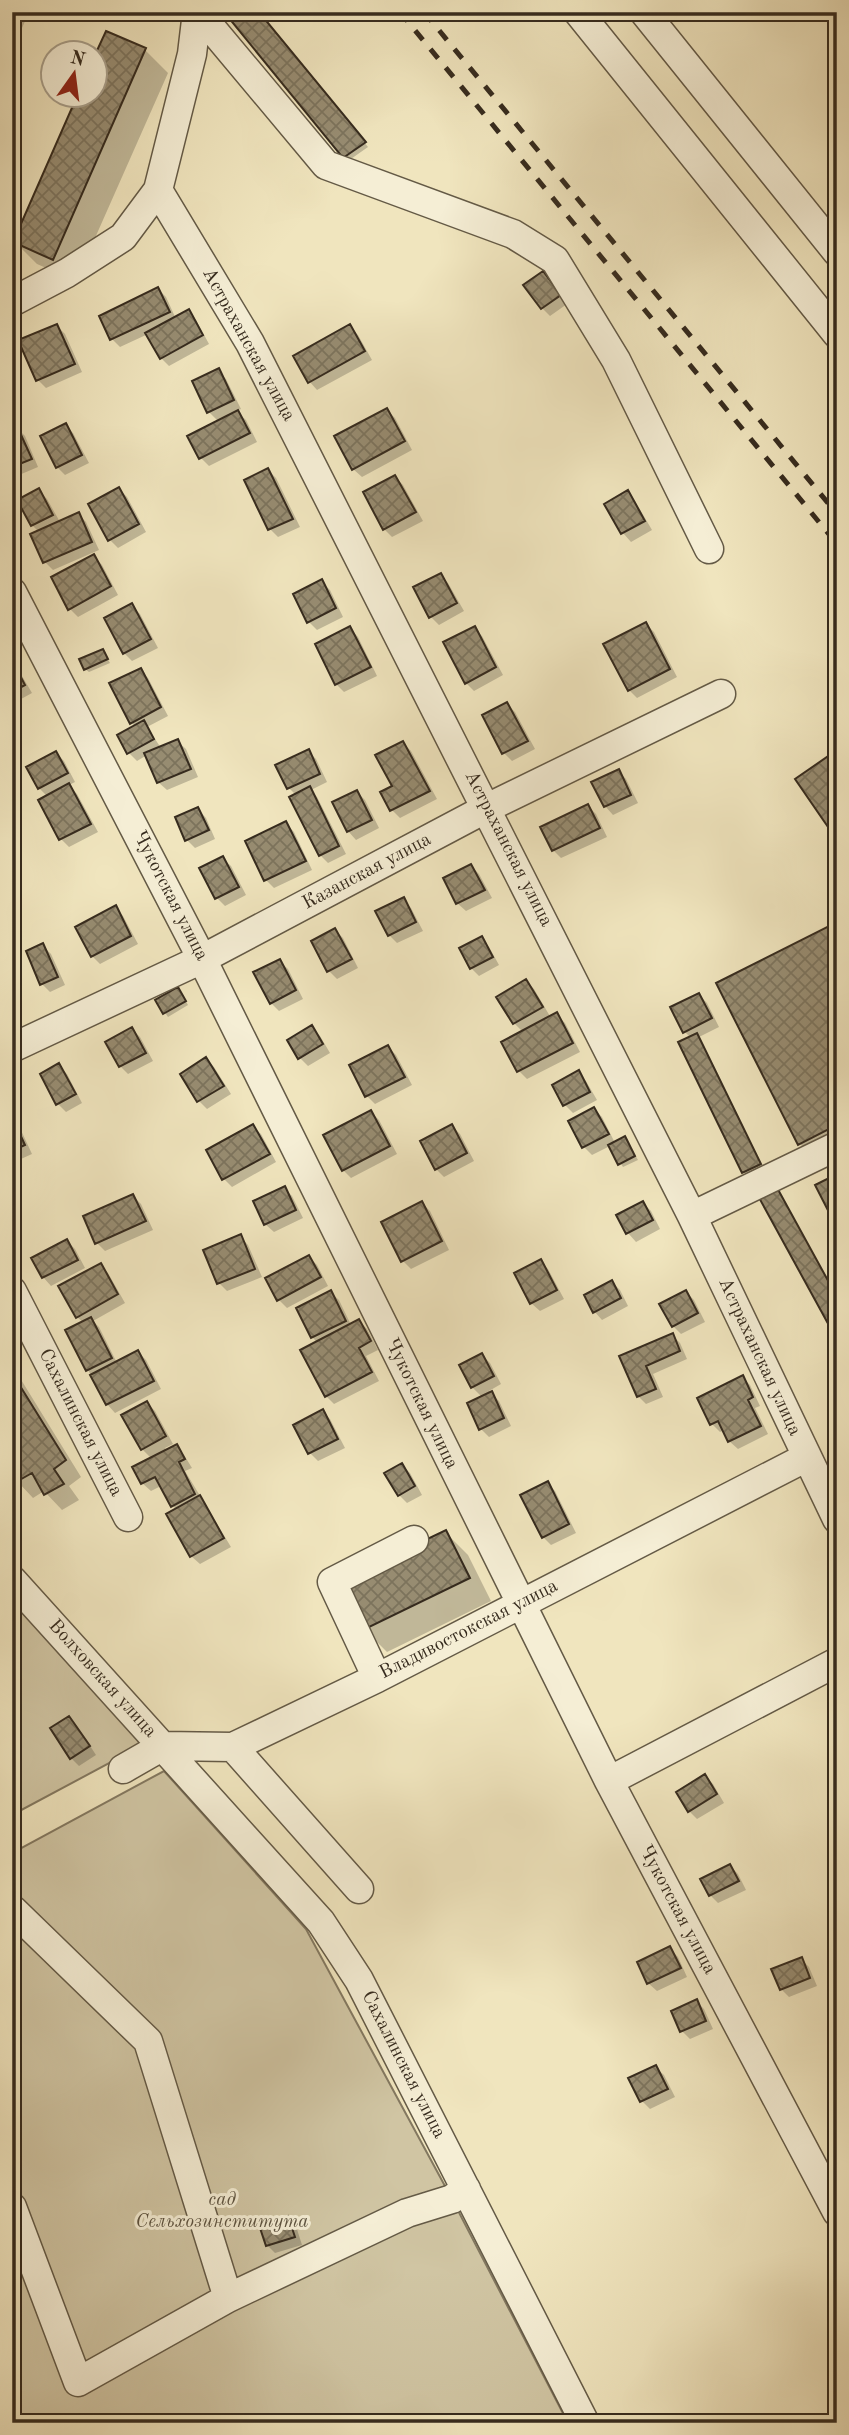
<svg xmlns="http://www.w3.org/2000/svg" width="849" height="2435" viewBox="0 0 849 2435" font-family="'Old Standard TT',serif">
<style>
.green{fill:#d0c5a3;stroke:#837860;stroke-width:2}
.shadow{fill:#0003}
.building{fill:url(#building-cross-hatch);stroke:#362b1e;stroke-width:2}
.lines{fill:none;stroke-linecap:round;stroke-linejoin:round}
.minor-casing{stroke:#645a46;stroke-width:31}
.minor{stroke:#f5eed5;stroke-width:28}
.rail{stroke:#362b1e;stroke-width:5;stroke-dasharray:12 12;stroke-linecap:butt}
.labels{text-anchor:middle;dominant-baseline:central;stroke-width:6;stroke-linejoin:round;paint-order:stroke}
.street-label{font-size:19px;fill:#362b1e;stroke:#f5eed5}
.park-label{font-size:19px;font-style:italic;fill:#5c523f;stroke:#f5eed5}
</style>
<defs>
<pattern id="building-cross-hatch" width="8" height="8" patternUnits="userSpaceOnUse" patternTransform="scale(1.75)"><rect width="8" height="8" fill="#978c71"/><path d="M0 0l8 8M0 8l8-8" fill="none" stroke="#7c735c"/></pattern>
</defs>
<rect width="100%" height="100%" fill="#f0e5be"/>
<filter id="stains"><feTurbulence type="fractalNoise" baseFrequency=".00286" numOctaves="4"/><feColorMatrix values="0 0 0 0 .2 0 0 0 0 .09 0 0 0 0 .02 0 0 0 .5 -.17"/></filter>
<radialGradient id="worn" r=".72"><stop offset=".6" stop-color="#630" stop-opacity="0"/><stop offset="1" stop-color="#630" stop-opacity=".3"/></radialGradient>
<path class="green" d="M12 1601 143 1745 12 1815Z
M164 1771 306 1929 452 2199 568 2423H12V1853Z"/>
<path class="shadow" d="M12 12H29L12 51Z
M257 12 368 147 348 161 344 157Z
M107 33 145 50 168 73 76 281 37 264 15 242 94 94Z
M542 273 567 304 550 316 542 308Z
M158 289 166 297 176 319 188 312 196 320 209 344 169 366 161 358 148 334 120 347 112 339 101 317Z
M12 311 17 322 12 324Z
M57 326 65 334 82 372 46 388 38 380Z
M350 327 358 335 372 360 317 390 309 381Z
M218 371 226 379 241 409 236 411 246 420 257 442 209 466 201 458 219 422 209 412Z
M387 410 395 418 412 450 362 477 353 469Z
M65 425 73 433 89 463 65 475 57 467Z
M17 428 25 436 38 467 12 478V430Z
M268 470 276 478 300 527 278 537 270 529 246 481Z
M395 477 403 485 423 521 392 537 384 529Z
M119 489 127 497 146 532 118 548 110 540Z
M39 491 47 499 60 522 78 514 86 522 99 550 53 570 45 562 39 532 32 525Z
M627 493 635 501 652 530 631 542 623 533 606 505Z
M94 556 102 565 118 595 78 617 70 609Z
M440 575 448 583 464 611 439 625 430 616Z
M321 581 330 590 343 617 317 630 309 622Z
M132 606 140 614 158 648 132 661 124 653Z
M646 624 654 632 677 677 637 698 629 690Z
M350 628 358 637 377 676 344 692 336 684Z
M474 628 482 636 503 675 474 691 466 683Z
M103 651 110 663 89 672 85 669Z
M12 659 32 693 12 704Z
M140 670 148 678 168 716 147 727 161 748 177 741 186 749 198 777 167 790 158 782 147 755 137 761 129 753 136 727 131 722Z
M507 704 515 712 535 749 512 761 504 753 484 716Z
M403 743 411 751 437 799 400 818 392 810 383 793 394 787Z
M308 751 316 759 327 782 311 790 317 797 346 854 328 863 320 855 296 795 289 788Z
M56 753 64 761 75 782 69 785 77 794 98 832 69 847 61 839 40 801 48 797 39 788Z
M618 771 626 779 638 803 613 815 605 806Z
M357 792 365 800 379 828 356 840 348 831Z
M588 806 596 814 607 837 561 858 553 850Z
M198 809 206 818 215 839 195 848 187 840Z
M286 823 294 832 312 870 274 888 266 880Z
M222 858 231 866 246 895 225 906 217 898Z
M471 866 479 874 492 898 466 911 457 903Z
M403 900 411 908 423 931 397 943 389 935Z
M115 908 123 916 138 944 100 964 92 956Z
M837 924V1144L812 1156 800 1144Z
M335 930 343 938 358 968 337 979 329 971Z
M481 939 489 947 499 965 479 976 471 968Z
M43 946 51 954 65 985 50 992 42 984Z
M279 961 288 969 303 999 279 1011 271 1003Z
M526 981 534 989 551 1018 557 1015 565 1023 580 1052 527 1079 519 1071 503 1042 523 1032 514 1023Z
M12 987 22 1004 12 1009Z
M181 993 188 1005 168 1017 157 1001Z
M699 995 707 1003 719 1027 699 1037 763 1168 747 1175 744 1172 691 1038 685 1032Z
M311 1028 320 1036 330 1053 308 1066 300 1058Z
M132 1029 140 1037 153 1061 128 1074 120 1066Z
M388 1047 396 1055 412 1085 375 1104 367 1096 351 1066Z
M206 1059 214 1067 231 1094 207 1109 199 1101 182 1074Z
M59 1066 67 1074 82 1103 66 1112 58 1104Z
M578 1073 586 1081 597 1100 573 1113 565 1105Z
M594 1109 602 1117 615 1143 625 1138 638 1160 623 1167 610 1146 592 1155 584 1147 570 1122Z
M12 1111 32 1154 12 1163Z
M371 1112 379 1120 397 1154 351 1178 343 1170Z
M252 1126 261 1134 276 1162 232 1187 224 1179Z
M452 1126 460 1134 474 1161 444 1177 436 1169Z
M284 1188 292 1196 303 1218 274 1232 265 1224Z
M133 1196 141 1204 153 1230 105 1251 97 1243Z
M422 1203 430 1211 449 1250 411 1269 403 1261Z
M643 1203 651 1211 660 1229 636 1242 628 1233 618 1215Z
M240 1236 248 1245 262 1277 227 1291 219 1283Z
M67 1241 75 1249 85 1268 51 1286 43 1277Z
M309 1257 317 1265 328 1286 287 1308 279 1300Z
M540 1261 548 1269 564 1299 540 1311 531 1303Z
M100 1265 108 1273 125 1303 93 1321 99 1327 117 1363 138 1352 146 1360 161 1389 115 1413 107 1404 88 1370 84 1323 77 1317Z
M612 1282 620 1290 628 1306 602 1320 594 1311Z
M330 1292 339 1300 351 1325 359 1321 367 1329 378 1350 366 1356 379 1381 334 1404 326 1396 318 1343 312 1337Z
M686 1292 694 1300 705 1322 681 1334 673 1326Z
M672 1335 680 1343 687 1359 653 1374 663 1397 646 1404 638 1396 621 1356Z
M482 1355 490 1363 501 1384 489 1391 499 1401 511 1426 489 1437 481 1429 482 1397 472 1387Z
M12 1370 20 1378 81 1477 69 1486 79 1500 62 1510 44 1491 33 1498 17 1481 12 1473Z
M742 1377 750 1385 760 1406 755 1408 768 1434 738 1449 729 1441 724 1430 720 1432 712 1424Z
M147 1403 155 1411 173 1444 165 1448 167 1451 176 1446 184 1455 192 1468 185 1471 231 1547 200 1564 191 1556 176 1510 161 1486 151 1491 142 1483 152 1459 142 1449Z
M322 1411 330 1419 345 1448 318 1461 310 1453 295 1426Z
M402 1465 410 1473 422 1495 407 1503 399 1495Z
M547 1483 555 1491 576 1533 551 1545 543 1537Z
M445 1532 468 1555 491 1601 387 1652 364 1629 425 1551Z
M69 1718 77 1726 96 1755 79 1766 71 1758Z
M705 1776 713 1784 724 1803 697 1819 689 1811Z
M730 1866 738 1874 746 1890 718 1903 710 1895Z
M670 1949 678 1957 687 1977 657 1991 648 1983Z
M801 1959 809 1967 817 1986 789 1997 781 1989Z
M696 2001 704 2009 713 2029 690 2039 682 2031 673 2012Z
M655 2067 664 2075 675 2097 650 2109 642 2101 631 2079Z
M287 2218 296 2226 302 2245 275 2253 267 2245Z"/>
<path class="building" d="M224 12H259L366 142 343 158Z
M106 31 146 48 53 260 13 242 78 94H94V57Z
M543 271 561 295 541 309 523 285Z
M158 287 170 312 110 340 99 316Z
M189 309 203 335 160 359 145 333Z
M57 324 75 364 36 381 18 340Z
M350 324 365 351 308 383 293 356Z
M219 368 234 400 207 413 192 381Z
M387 408 405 441 352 470 334 436Z
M238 410 250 433 199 459 187 436Z
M66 423 82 455 56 468 40 436Z
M17 426 32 459 12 467V428Z
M268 468 293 519 268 530 244 480Z
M395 475 416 512 383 530 363 492Z
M119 487 139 524 108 541 88 504Z
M39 488 53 515 31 526 17 500Z
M628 490 645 521 621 534 604 504Z
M79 512 92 542 43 563 30 534Z
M94 554 111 586 68 610 51 577Z
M441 573 457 603 429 618 413 587Z
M322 579 336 608 307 623 293 594Z
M132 603 151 639 123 654 104 618Z
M646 622 670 669 628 691 603 644Z
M350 626 371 667 335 685 315 644Z
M475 626 496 667 465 684 443 642Z
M103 649 108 659 84 670 79 659Z
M12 660 25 685 12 692Z
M141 668 161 707 130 724 109 683Z
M507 702 528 741 502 754 482 715Z
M144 720 154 739 127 754 117 735Z
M178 739 191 769 157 783 144 753Z
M403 741 430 791 390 811 380 792 392 786 375 755Z
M309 749 320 774 287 789 275 765Z
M837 750V780L831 784 837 791V840L795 779Z
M56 751 68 773 38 789 26 767Z
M619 769 631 795 604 807 591 782Z
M69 783 91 824 59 840 38 800Z
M310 786 339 846 319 856 289 797Z
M357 790 372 820 347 832 332 802Z
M588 804 600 828 552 851 540 827Z
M198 807 209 830 185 841 175 817Z
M286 821 306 861 264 881 245 841Z
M223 856 239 887 215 899 199 868Z
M471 864 485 890 456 904 443 878Z
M404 897 416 922 388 936 375 911Z
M116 905 131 936 91 957 75 927Z
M837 922V1125L798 1145 716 983Z
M335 928 352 959 327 972 311 941Z
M482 936 493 957 470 969 459 948Z
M43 943 58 977 40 985 26 951Z
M280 959 296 990 270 1004 253 972Z
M526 979 543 1007 513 1024 496 997Z
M178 987 186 1001 163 1014 155 1000Z
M699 993 712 1018 683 1033 670 1007Z
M557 1012 573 1043 517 1072 501 1042Z
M312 1025 323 1044 298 1059 287 1040Z
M132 1027 146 1053 119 1067 105 1042Z
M697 1033 761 1164 742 1173 678 1042Z
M388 1045 405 1077 365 1097 349 1065Z
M206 1057 224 1086 197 1102 180 1074Z
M59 1063 76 1094 56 1105 40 1074Z
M579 1070 590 1092 563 1106 552 1085Z
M594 1107 609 1134 582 1148 568 1121Z
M371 1110 390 1146 342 1171 323 1135Z
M12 1117 25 1145 12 1151Z
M253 1124 270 1154 222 1180 206 1150Z
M452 1124 467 1153 435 1170 420 1141Z
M625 1136 635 1156 618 1165 608 1145Z
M837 1174V1228L815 1185Z
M775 1184 837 1297V1340L757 1194Z
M285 1186 296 1210 264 1225 253 1201Z
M133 1194 146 1221 95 1244 83 1216Z
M422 1201 442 1241 401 1262 381 1222Z
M643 1201 653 1220 626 1234 616 1215Z
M241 1234 255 1269 217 1284 203 1250Z
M67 1239 78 1260 42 1278 31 1258Z
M309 1255 321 1277 277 1301 265 1278Z
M541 1259 557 1290 530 1304 514 1273Z
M101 1263 118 1294 76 1318 58 1286Z
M612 1280 621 1298 593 1313 584 1295Z
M331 1290 346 1321 311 1338 296 1308Z
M686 1290 698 1313 672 1327 659 1304Z
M91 1317 112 1358 86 1371 65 1330Z
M359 1319 371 1341 359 1348 372 1372 325 1397 300 1350Z
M673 1333 680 1351 646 1366 656 1389 637 1397 619 1356Z
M138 1350 154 1381 106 1405 90 1375Z
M482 1353 494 1376 471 1388 459 1365Z
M12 1373 66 1460 54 1469 64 1484 44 1495 32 1473 16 1482 12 1476Z
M743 1375 753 1397 748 1400 761 1426 728 1442 718 1421 710 1425 697 1398Z
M492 1391 504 1418 479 1430 467 1403Z
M147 1401 166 1436 141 1450 121 1415Z
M323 1409 338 1439 308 1454 293 1425Z
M177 1444 185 1459 179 1462 195 1494 171 1507 155 1477 141 1484 132 1467Z
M402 1463 415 1486 398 1496 384 1473Z
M548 1481 569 1524 542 1538 520 1495Z
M200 1495 224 1538 190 1557 166 1514Z
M446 1530 470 1578 363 1630 340 1584 370 1577 423 1551 419 1543Z
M69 1716 90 1746 70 1759 50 1728Z
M705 1774 717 1794 688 1812 676 1792Z
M730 1864 739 1881 709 1896 700 1879Z
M670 1946 681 1968 647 1984 637 1962Z
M802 1957 810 1978 780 1990 771 1969Z
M697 1999 706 2021 680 2032 671 2011Z
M656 2065 668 2089 640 2102 628 2078Z
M288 2216 295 2237 266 2246 259 2225Z"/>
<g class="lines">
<defs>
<path id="minor" d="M198 12 326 165 513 234 555 260 616 360 709 549
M578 12 837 334
M644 12 837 252
M158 190 250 343 692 1216 837 1519
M12 302 67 273 123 237 158 190 192 54 197 12
M12 592 202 959 609 1781 837 2212
M12 1048 202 959 487 808 721 694
M692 1216 837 1146
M12 1291 128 1517
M12 1580 321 1922 359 1980 585 2423
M377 1678 332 1582 414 1540
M233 1747 359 1889
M123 1769 163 1746 233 1747 377 1678 807 1457
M609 1781 837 1662
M13 1910 148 2041 228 2298 407 2213 452 2199 466 2189
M12 2207 78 2382 228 2298"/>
</defs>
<use href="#minor" class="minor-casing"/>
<use href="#minor" class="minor"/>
<path class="rail" d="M400 12 837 544
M424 12 837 514"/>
</g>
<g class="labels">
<g class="street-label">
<text transform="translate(248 345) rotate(61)">Астраханская улица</text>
<text transform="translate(508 849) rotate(63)">Астраханская улица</text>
<text transform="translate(367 872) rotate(-28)">Казанская улица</text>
<text transform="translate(170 896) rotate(63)">Чукотская улица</text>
<text transform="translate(759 1357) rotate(65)">Астраханская улица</text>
<text transform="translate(421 1404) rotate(64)">Чукотская улица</text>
<text transform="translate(80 1423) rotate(63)">Сахалинская улица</text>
<text transform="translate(469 1630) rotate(-27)">Владивостокская улица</text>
<text transform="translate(102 1679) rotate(48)">Волховская улица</text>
<text transform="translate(677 1910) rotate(62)">Чукотская улица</text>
<text transform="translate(403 2065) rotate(63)">Сахалинская улица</text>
</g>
<g class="park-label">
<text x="222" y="2200">сад<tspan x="222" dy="22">Сельхозинститута</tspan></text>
</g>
</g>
<rect width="849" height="2435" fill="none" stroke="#f0e5be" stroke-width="42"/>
<rect x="14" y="14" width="821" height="2407" fill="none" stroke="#362b1e" stroke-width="3.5"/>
<rect x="21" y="21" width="807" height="2393" fill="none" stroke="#362b1e" stroke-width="2"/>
<g transform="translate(74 74) rotate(14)"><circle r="33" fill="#f5eed5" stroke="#a9a08c" stroke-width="2"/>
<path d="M0-5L12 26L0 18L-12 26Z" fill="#8f2418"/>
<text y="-10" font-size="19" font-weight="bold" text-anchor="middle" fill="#362b1e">N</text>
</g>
<rect width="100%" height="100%" filter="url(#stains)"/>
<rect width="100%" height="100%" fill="url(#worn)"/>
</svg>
